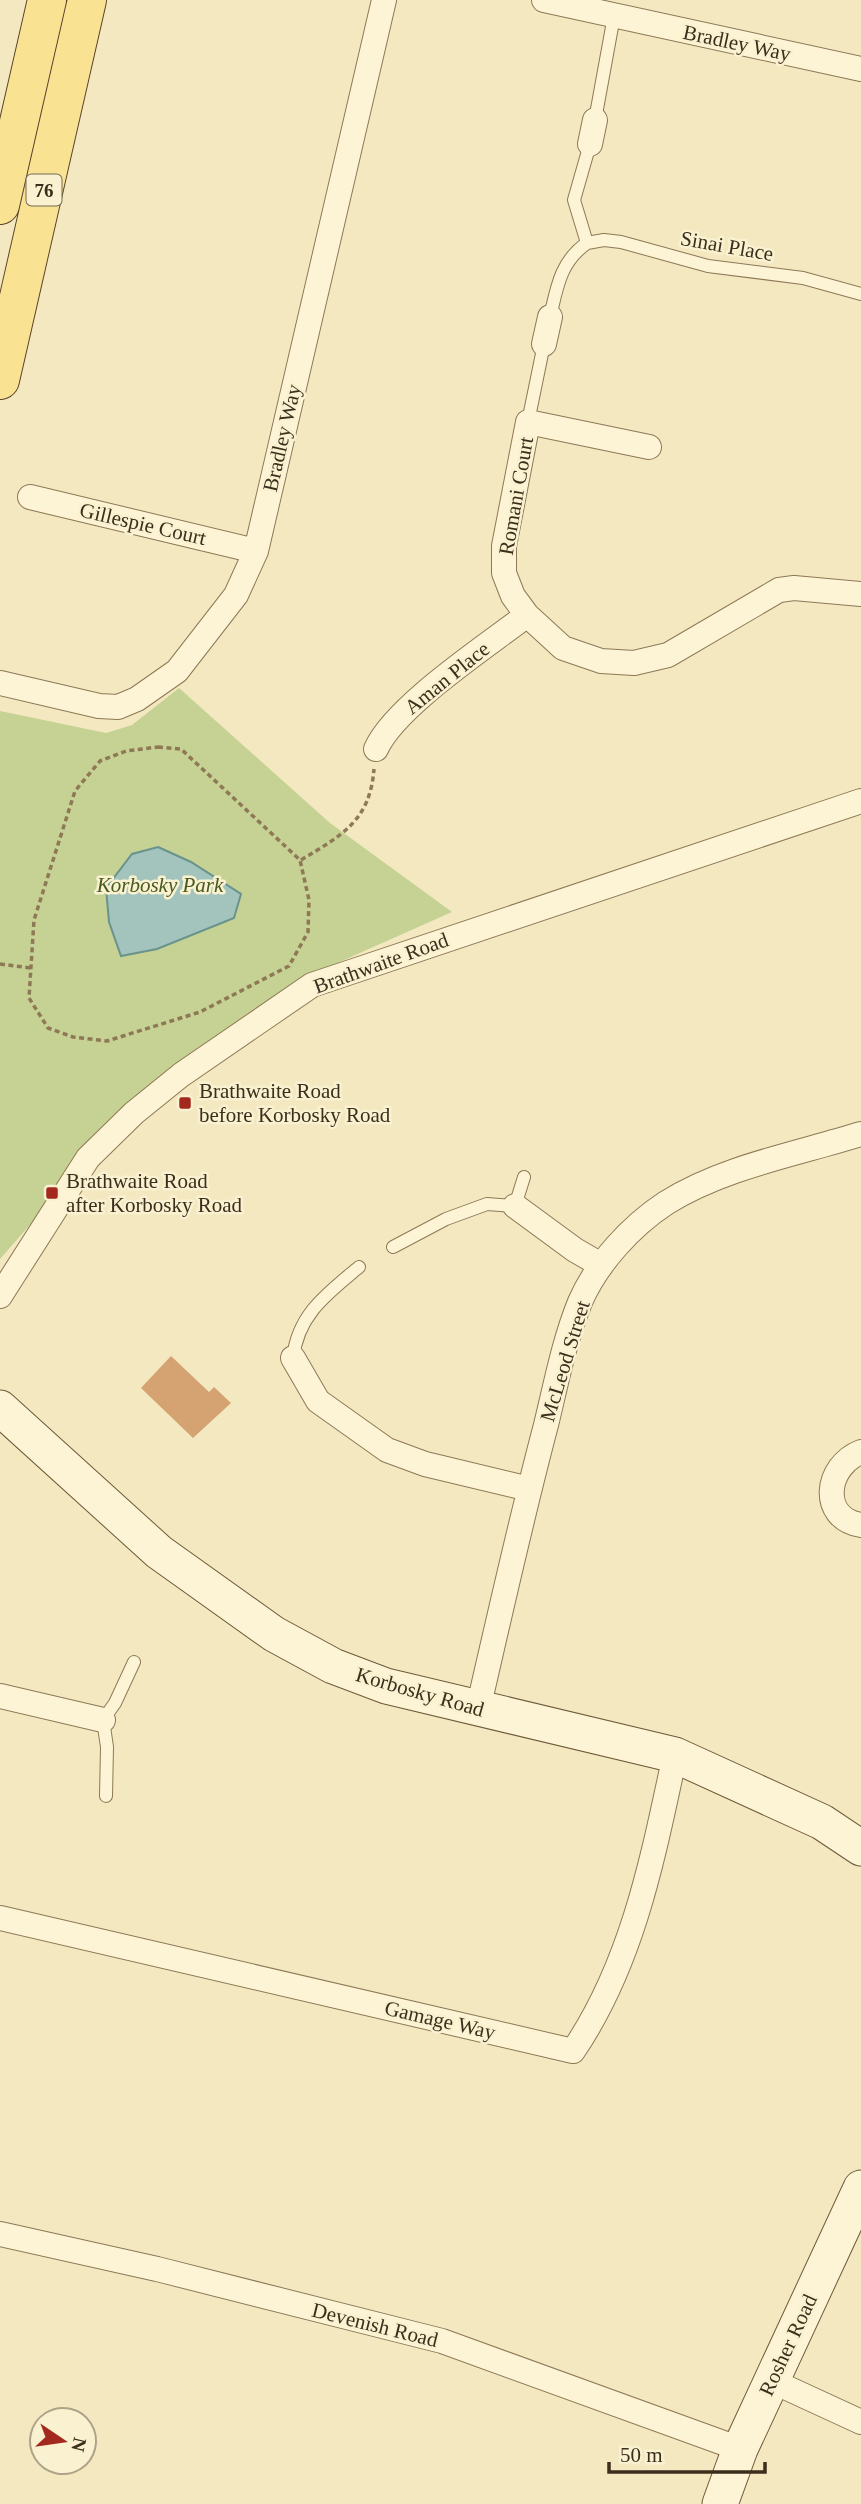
<svg xmlns="http://www.w3.org/2000/svg" width="861" height="2504" viewBox="0 0 861 2504" font-family="'Times New Roman',serif">
<style>
.green{fill:#c5d293}
.water{fill:#a3c4bd;stroke:#69938c;stroke-width:2}
.building{fill:#d5a372}
.lines{fill:none;stroke-linecap:round;stroke-linejoin:round}
.lane-casing{stroke:#8e7856;stroke-width:14}
.street-casing{stroke:#8e7856;stroke-width:26}
.secondary-casing{stroke:#6f5939;stroke-width:37}
.primary-casing{stroke:#5b452b;stroke-width:40}
.path{stroke:#8e7856;stroke-width:3.5;stroke-dasharray:5 3.5;stroke-linecap:butt}
.lane{stroke:#fcf4d4;stroke-width:12}
.street{stroke:#fcf4d4;stroke-width:24}
.secondary{stroke:#fcf4d4;stroke-width:35}
.primary{stroke:#fae293;stroke-width:38}
.poi-dot{fill:#a3291f;stroke:#f9f1d0;stroke-width:2.5}
.labels{text-anchor:middle;dominant-baseline:central;stroke-width:5;stroke-linejoin:round;paint-order:stroke}
.shield{fill:#f9f1d0;stroke:#756852;stroke-width:2}
.shield-label{font-size:19px;font-weight:bold;fill:#3c2e1c}
.street-label{font-size:21px;fill:#3c2e1c;stroke:#f9f1d0}
.park-label{font-size:21px;font-style:italic;fill:#475a20;stroke:#f9f1d0}
.poi-label{font-size:21px;fill:#3c2e1c;stroke:#f9f1d0;text-anchor:start}
</style>
<rect width="100%" height="100%" fill="#f3e8c0"/>
<path class="green" d="M179 688 330 823 452 912 308 976 143 1096 0 1259V711L106 733 132 725Z"/>
<path class="water" d="M158 847 191 862 241 894 234 918 157 949 121 956 109 922 106 888 132 854Z"/>
<path class="building" d="M171 1356 209 1392 214 1387 231 1403 193 1438 141 1388Z"/>
<g class="lines">
<defs>
<path id="lane" d="M595 120 614 16
M587 243 604 240 621 242 708 266 803 278 861 294
M550 317C557 287 560 262 587 243L574 200 590 144
M528 422 544 344
M393 1247 446 1219 487 1204 515 1206 524 1177
M293 1358C298 1314 327 1294 359 1267
M106 1796 107 1747 103 1720 115 1703 134 1662"/>
<path id="street" d="M544 0 861 69
M590 144 595 120
M544 344 550 317
M649 447 528 422 504 546V573L513 596 527 615 563 648 601 661 634 663 668 655 779 590 794 588 861 594
M30 497 256 551
M0 683 99 706 118 707 137 699 177 671 236 595 256 551 384 0
M376 749C395 706 487 646 527 615
M515 1206 575 1250 601 1265
M0 1296 88 1158 134 1113 181 1075 312 985 861 801
M293 1358 318 1401 387 1450 425 1464 529 1489
M861 1452C825 1466 819 1518 861 1525
M0 1696 103 1720
M478 1709C500 1614 521 1519 546 1425 556 1384 564 1341 580 1302 597 1263 631 1226 666 1203 723 1167 797 1154 861 1134
M0 1918 573 2051C633 1963 653 1857 675 1755
M0 2234 157 2269 442 2341 740 2449
M772 2381 861 2422"/>
<path id="secondary" d="M0 1408 159 1552 274 1634 333 1666 386 1686 675 1755 822 1822 861 1848
M720 2504 740 2449 861 2188"/>
<path id="primary" d="M0 205 47 0
M0 380 87 0"/>
</defs>
<use href="#lane" class="lane-casing"/>
<use href="#street" class="street-casing"/>
<use href="#secondary" class="secondary-casing"/>
<use href="#primary" class="primary-casing"/>
<path class="path" d="M158 747 181 749 300 860 309 900 308 932 289 966 200 1012 107 1041 73 1037 48 1028 29 998 34 920 75 791 100 761 126 751Z
M301 860C342 835 370 821 374 769
M0 964 31 968"/>
<use href="#lane" class="lane"/>
<use href="#street" class="street"/>
<use href="#secondary" class="secondary"/>
<use href="#primary" class="primary"/>
</g>
<g class="poi-dot">
<rect x="178" y="1096" width="14" height="14" rx="3.5"/>
<rect x="45" y="1186" width="14" height="14" rx="3.5"/>
</g>
<g class="labels">
<rect class="shield" x="26.5" y="174.5" width="35" height="31" rx="5"/>
<g class="shield-label">
<text x="44" y="190">76</text>
</g>
<g class="street-label">
<text transform="translate(737 43) rotate(12)">Bradley Way</text>
<text transform="translate(727 246) rotate(10)">Sinai Place</text>
<text transform="translate(282 438) rotate(-77)">Bradley Way</text>
<text transform="translate(516 496) rotate(-80)">Romani Court</text>
<text transform="translate(143 524) rotate(13)">Gillespie Court</text>
<text transform="translate(447 678) rotate(-39)">Aman Place</text>
<text transform="translate(381 963) rotate(-20)">Brathwaite Road</text>
<text transform="translate(565 1361) rotate(-73)">McLeod Street</text>
<text transform="translate(420 1692) rotate(16)">Korbosky Road</text>
<text transform="translate(440 2020) rotate(13)">Gamage Way</text>
<text transform="translate(375 2325) rotate(14)">Devenish Road</text>
<text transform="translate(788 2345) rotate(-65)">Rosher Road</text>
</g>
<g class="park-label">
<text x="160" y="885">Korbosky Park</text>
</g>
<g class="poi-label">
<text x="199" y="1091">Brathwaite Road<tspan x="199" dy="24">before Korbosky Road</tspan></text>
<text x="66" y="1181">Brathwaite Road<tspan x="66" dy="24">after Korbosky Road</tspan></text>
</g>
</g>
<g transform="translate(63 2441) rotate(103)"><circle r="33" fill="#f9f1d0" stroke="#ada388" stroke-width="2"/>
<path d="M0-5L12 26L0 18L-12 26Z" fill="#a3291f"/>
<text y="-10" font-size="19" font-weight="bold" text-anchor="middle" fill="#3c2e1c">N</text>
</g>
<path d="M609 2462v10h156v-10" fill="none" stroke="#3c2e1c" stroke-width="3.5"/>
<text x="620" y="2462" font-size="21" fill="#3c2e1c" stroke="#f9f1d0" stroke-width="5" paint-order="stroke">50 m</text>
</svg>
